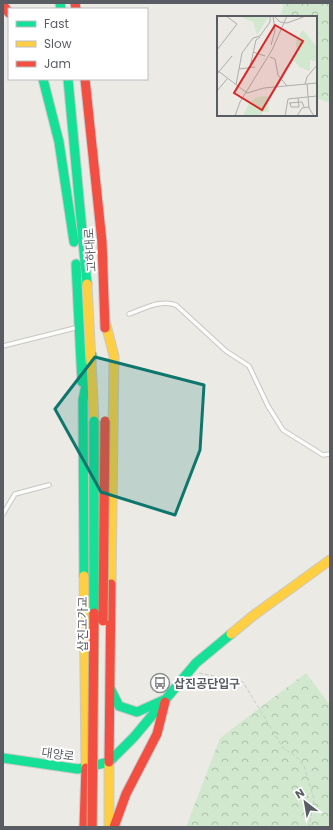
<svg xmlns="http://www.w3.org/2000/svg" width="333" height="830" viewBox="0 0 333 830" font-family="Poppins,'Noto Sans KR',sans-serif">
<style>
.forest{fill:url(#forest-crowns)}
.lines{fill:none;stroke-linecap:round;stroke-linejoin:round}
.lane-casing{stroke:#c6c7c5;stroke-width:5.5}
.fast-casing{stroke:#c9c9c9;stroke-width:11}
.slow-casing{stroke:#c9c9c9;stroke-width:11}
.jam-casing{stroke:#c9c9c9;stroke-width:11}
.path{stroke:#c6ccc9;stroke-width:1;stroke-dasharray:4 2;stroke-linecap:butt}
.lane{stroke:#fcfcfb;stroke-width:3.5}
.fast{stroke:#16e098;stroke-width:9}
.slow{stroke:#ffcf43;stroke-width:9}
.jam{stroke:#f24e42;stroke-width:9}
.fast-bridge-casing{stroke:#c2b491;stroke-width:11;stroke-linecap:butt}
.jam-bridge-casing{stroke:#c2b491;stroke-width:11;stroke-linecap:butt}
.fast-bridge{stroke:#16e098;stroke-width:9}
.jam-bridge{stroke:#f24e42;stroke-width:9}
.marked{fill:#0f766e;fill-opacity:0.2;stroke:#0f766e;stroke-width:3;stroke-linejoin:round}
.labels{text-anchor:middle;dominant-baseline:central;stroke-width:4;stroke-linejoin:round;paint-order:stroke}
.street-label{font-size:12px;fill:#595d63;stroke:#fff}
.poi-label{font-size:12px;font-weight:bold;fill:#595d63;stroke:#fff;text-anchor:start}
.inset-road{fill:none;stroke:#adaeac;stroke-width:1}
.view{fill:#d62828;fill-opacity:0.15;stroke:#d62828;stroke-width:2}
.inset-edge{fill:none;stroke:#595d63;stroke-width:2}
</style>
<defs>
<pattern id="forest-crowns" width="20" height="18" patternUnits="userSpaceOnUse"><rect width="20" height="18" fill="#d1e8ce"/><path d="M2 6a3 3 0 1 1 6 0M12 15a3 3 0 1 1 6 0" fill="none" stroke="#adbfab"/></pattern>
</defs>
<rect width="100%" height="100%" fill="#ebeae4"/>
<path class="forest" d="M284 3H330V103L316 98V17H280Z
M306 673 330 705V827H186L220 738Z"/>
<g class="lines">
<defs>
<path id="lane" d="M129 314C144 309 160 299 176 305L226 351 249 366 268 406 283 430 323 455 330 454
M3 346 75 328
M3 514 15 494 49 485"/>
<path id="fast" d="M60 3 61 9
M43 79 59 142 74 242
M68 79 87 284
M76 264 82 382
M84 576 83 400 92 355
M111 690 119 706 137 712 166 699
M3 758 78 769 109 762 134 737 196 663 231 634"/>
<path id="slow" d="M87 284 94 421
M105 321 114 356 111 584
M84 576 86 768
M231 634 254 615 330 560
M109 762V827"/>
<path id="jam" d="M75 3 76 9
M3 5 9 13
M85 79 102 242 105 328
M109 762 111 584
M84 827 86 768
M114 827 126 794 157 734 165 702"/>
</defs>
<use href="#lane" class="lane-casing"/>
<use href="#fast" class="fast-casing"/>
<use href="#slow" class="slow-casing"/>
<use href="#jam" class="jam-casing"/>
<path class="path" d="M199 673 243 682 283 748 298 758 304 766 314 799 309 827"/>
<use href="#lane" class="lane"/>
<use href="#fast" class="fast"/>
<use href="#slow" class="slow"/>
<use href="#jam" class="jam"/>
<defs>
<path id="fast-bridge" d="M94 421V613"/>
<path id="jam-bridge" d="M103 621 105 421
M92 827 94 613"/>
</defs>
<use href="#fast-bridge" class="fast-bridge-casing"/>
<use href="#jam-bridge" class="jam-bridge-casing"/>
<use href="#fast-bridge" class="fast-bridge"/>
<use href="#jam-bridge" class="jam-bridge"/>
</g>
<path class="marked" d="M95 357 204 385 200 450 175 515 101 492 55 409Z"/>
<defs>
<symbol id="bus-ring" viewBox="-11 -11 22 22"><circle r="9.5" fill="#fff" stroke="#8c8e90" stroke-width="1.5"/><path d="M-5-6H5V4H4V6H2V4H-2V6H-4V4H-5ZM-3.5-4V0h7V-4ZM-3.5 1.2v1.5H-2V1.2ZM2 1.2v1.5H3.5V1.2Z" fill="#8c8e90"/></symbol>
</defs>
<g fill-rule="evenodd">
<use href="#bus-ring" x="149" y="672" width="22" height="22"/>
</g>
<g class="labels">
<g class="street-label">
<text transform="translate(90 250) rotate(-94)">고하대로</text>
<text transform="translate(82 624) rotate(-90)">삽진고가교</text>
<text transform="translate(58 754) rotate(8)">대양로</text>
</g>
<g class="poi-label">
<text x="174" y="683">삽진공단입구</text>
</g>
</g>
<g transform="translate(217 16)">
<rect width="100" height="100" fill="#ebeae4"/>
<path d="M22 0H52L40 19 36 6ZM85 15H87L100 31V46L93 44V55L84 52 77 45 78 37H83L79 31V25ZM50 80 52 96H45V100H26L32 87 40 81Z" fill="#d1e8ce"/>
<path class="inset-road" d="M57 0 63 6 70 7 89 0M54 29 58 15 56 0M0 34 20 8 9 0M36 36 48 40M53 41 58 43 61 59 70 70M33 51 39 24 43 21M22 53 38 51M0 54 30 77 47 72 100 67M0 58 15 40M88 68 90 61 100 49M90 68 92 92 97 100M19 69 25 37 36 22 43 20 53 6V0M60 71 70 51M0 75 10 63M72 87 85 86 87 91M73 87 74 91H82L81 82M18 100 23 86 55 34 70 0M68 100 71 83 100 80M80 100 85 92 92 91"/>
<path class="view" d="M58 9 86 25 45 94 17 77Z"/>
<rect width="100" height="100" class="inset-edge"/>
</g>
<rect width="333" height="830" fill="none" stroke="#595d63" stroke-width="8"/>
<rect x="8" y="8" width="140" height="72" fill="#ffffff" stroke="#bdbec1"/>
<rect x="16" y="21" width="20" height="6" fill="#16e098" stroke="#bdbec1"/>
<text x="44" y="28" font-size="12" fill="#595d63">Fast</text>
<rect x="16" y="41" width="20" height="6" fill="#ffcf43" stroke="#bdbec1"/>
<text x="44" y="48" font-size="12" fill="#595d63">Slow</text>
<rect x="16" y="61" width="20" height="6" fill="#f24e42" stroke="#bdbec1"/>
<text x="44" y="68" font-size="12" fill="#595d63">Jam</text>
<g transform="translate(305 802) rotate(329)" stroke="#ffffff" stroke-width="3" paint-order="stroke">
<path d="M0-3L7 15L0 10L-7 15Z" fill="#595d63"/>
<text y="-6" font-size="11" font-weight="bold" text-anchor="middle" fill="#595d63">N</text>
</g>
</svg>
